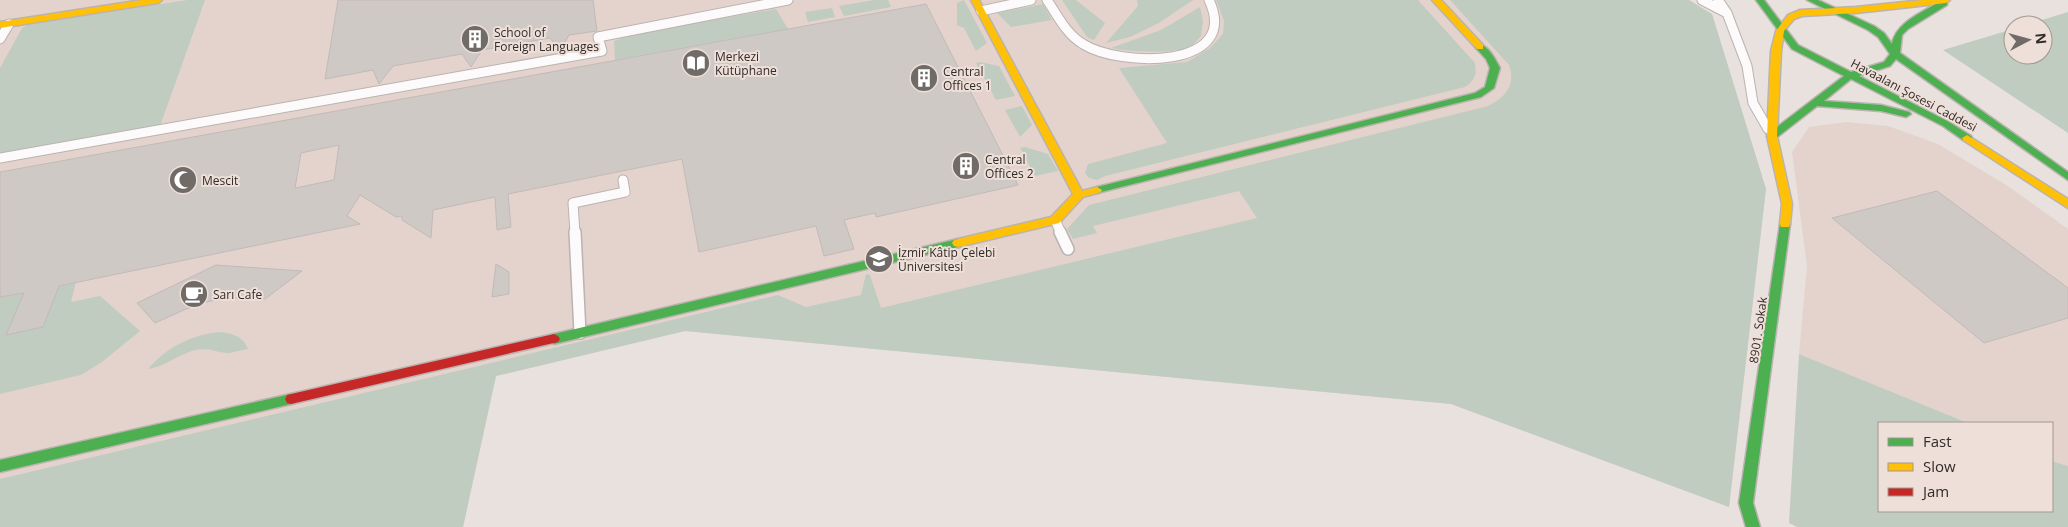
<svg xmlns="http://www.w3.org/2000/svg" width="2068" height="527" viewBox="0 0 2068 527" font-family="'Open Sans',sans-serif">
<style>
.built{fill:#e4d3cc}
.green{fill:#c0ccc0}
.building{fill:#cfc9c6;stroke:#c1bab8;fill-rule:evenodd}
.lines{fill:none;stroke-linecap:round;stroke-linejoin:round}
.lane-far1-casing{stroke:#bab3b0;stroke-width:11}
.lane-casing{stroke:#bab3b0;stroke-width:14}
.fast-casing{stroke:#bab3b0;stroke-width:3}
.slow-casing{stroke:#bab3b0;stroke-width:3}
.jam-casing{stroke:#bab3b0;stroke-width:3}
.lane-far1{stroke:#fcfafa;stroke-width:9}
.lane{stroke:#fcfafa;stroke-width:11}
.fast{fill:#4caf50;fill-rule:evenodd}
.slow{fill:#ffc107;fill-rule:evenodd}
.jam{fill:#c62828;fill-rule:evenodd}
.labels{text-anchor:middle;dominant-baseline:central;stroke-width:4;stroke-linejoin:round;paint-order:stroke}
.poi-label{font-size:12px;fill:#312b29;stroke:#eedfd8;text-anchor:start}
.street-label{font-size:12px;fill:#312b29;stroke:#eedfd8}
</style>
<rect width="100%" height="100%" fill="#e9e1dd"/>
<path class="built" d="M0 0H1689L1712 14 1766 189 1729 507 1451 404 685 331 496 376 463 527H0Z
M1846 122 1888 126 1938 144 2008 186 2068 229V466L2052 461V423H1968L1799 354 1807 266 1792 152 1809 127Z"/>
<path class="green" d="M187 0H205L160 126 0 155V68L22 28 28 25Z
M874 0H888L891 7 844 16 839 6Z
M964 0 987 43 976 51 964 28 957 25V3Z
M1062 0H1076L1105 23 1094 40 1087 37Z
M1137 0H1193L1159 23 1130 37 1106 43 1138 6Z
M1216 0H1418L1475 63C1477 75 1475 80 1465 87L1105 176 1097 180 1089 178 1085 173 1088 164 1167 143 1119 68 1187 62 1210 48 1223 34 1224 21Z
M1450 0H1689L1712 14 1766 189 1729 507 1451 404 685 331 496 376 463 527H0V479L778 295 806 307 861 295 866 274 870 275 881 308 1257 218 1239 191 1093 226 1097 233 1073 239 1067 229 1089 205 1488 106C1506 97 1516 85 1509 65Z
M1043 4 1052 20 1011 27 997 13Z
M1200 7 1203 21 1201 36C1198 39 1194 45 1190 47 1175 54 1128 52 1111 48L1161 30Z
M832 8 835 17 808 22 805 12Z
M776 9 788 29 615 60 614 41 636 33Z
M2068 12V133L1943 50 2013 29V55H2043V25H2025Z
M980 62 999 66 1015 96 996 100 976 63Z
M1022 106 1032 125 1020 137 1005 110Z
M1025 147 1048 154 1058 171 1035 176 1020 148Z
M76 282 71 302 100 296 140 331 102 362 81 375 0 394V297Z
M219 332C232 333 243 336 248 349 242 350 235 352 229 353 218 353 210 347 195 350 178 354 165 367 148 369 167 347 191 335 219 332Z
M1799 354 1968 423H1879V511H2052V461L2068 466V527H1797L1789 523Z"/>
<path class="building" d="M338 0H593L597 31 569 35 560 51 550 38 482 50 471 67 462 54 393 66 379 84 373 70 325 79Z
M926 4 1018 185 876 217 875 213 844 220 854 249 824 256 816 226 699 252 682 159 508 194 511 227 497 230 495 197 433 210 431 238 402 220V216L396 217 360 195 347 216 360 224 59 286 43 327 6 335 24 293 0 297V172ZM339 145 334 180 295 188 301 153Z
M1937 191 2068 288V318L1984 343 1832 218Z
M496 264 509 272V294L492 297Z
M216 265 302 271 265 299 234 298 210 301 186 309 155 323 137 303Z"/>
<g class="lines">
<defs>
<path id="lane-far1" d="M1047 0C1058 16 1066 34 1083 44 1119 67 1242 70 1209 0
M1702 0 1727 13
M1718 0 1727 13 1747 66 1753 103 1768 129
M981 11 1031 0
M0 39 9 24
M0 158 602 51 598 37 788 0
M1055 220 1061 233
M575 233 573 203 625 192 623 180"/>
<path id="lane" d="M575 232 580 333
M1060 232 1068 249"/>
<path id="fast" d="M1756 0H1764L1798 45 1851 72 1884 62 1890 54 1878 37 1868 30 1807 0H1818L1874 26 1884 33 1892 44C1896 22 1923 12 1941 1H1947V5L1908 29 1902 35 1900 53 2068 172V180L1896 59 1890 66 1859 76 1949 122 1971 136 1972 138 1971 140H1963L1943 126 1851 79 1824 101 1881 105 1909 112 1911 114 1906 117 1881 111 1817 106 1776 138H1768L1767 136 1768 134 1844 76 1792 49Z
M1480 44C1490 48 1495 59 1500 68L1494 88 1481 97 1097 193 1092 190 1097 187 1475 93 1485 87 1490 68 1486 59 1475 47Z
M1785 220 1790 224 1753 503 1760 527H1746L1739 503 1780 224Z
M958 239 962 240 964 243 962 246 554 344 550 342 548 339 550 336 554 334Z
M291 394 295 395 297 399 295 403 291 404 0 472V460Z"/>
<path id="slow" d="M142 0H162L158 3 0 28V22Z
M971 0H979L1082 191 1097 187 1102 190 1101 192 1083 197 1059 223 958 247 954 246 952 243 954 240 1051 217 1073 194Z
M1432 0H1441L1483 45V49H1477Z
M1923 0H1950L1946 3 1856 13 1802 16 1794 19 1784 31 1781 51 1777 136 1792 204 1790 224 1789 227H1781L1780 224 1782 204 1767 136 1771 51 1776 31 1788 15 1800 10 1856 7Z
M1967 135 2068 199V208L1963 140 1962 138Z"/>
<path id="jam" d="M554 334 558 336 560 339 558 342 291 404 287 403 285 399 287 395 291 394Z"/>
</defs>
<use href="#lane-far1" class="lane-far1-casing"/>
<use href="#lane" class="lane-casing"/>
<use href="#fast" class="fast-casing"/>
<use href="#slow" class="slow-casing"/>
<use href="#jam" class="jam-casing"/>
<use href="#lane-far1" class="lane-far1"/>
<use href="#lane" class="lane"/>
<use href="#fast" class="fast"/>
<use href="#slow" class="slow"/>
<use href="#jam" class="jam"/>
</g>
<defs>
<symbol id="building-disc" viewBox="-11 -11 22 22"><circle r="9.5" fill="#716b68" stroke="#eedfd8"/><path d="M-4-6H4V6H1V3H-1V6H-4ZM-2.5-4.3h1.7v1.8h-1.7ZM.8-4.3h1.7v1.8H.8ZM-2.5-1h1.7V.8h-1.7ZM.8-1h1.7V.8H.8Z" fill="#fff"/></symbol>
<symbol id="library-disc" viewBox="-11 -11 22 22"><circle r="9.5" fill="#716b68" stroke="#eedfd8"/><path d="M-6-4Q-3-5.5-.7-3.5V5Q-3 3-6 4ZM6-4Q3-5.5 .7-3.5V5Q3 3 6 4Z" fill="#fff"/></symbol>
<symbol id="mosque-disc" viewBox="-11 -11 22 22"><circle r="9.5" fill="#716b68" stroke="#eedfd8"/><path d="M3.5-4.9A6 6 0 1 0 3.5 4.9A5 5 0 1 1 3.5-4.9Z" fill="#fff"/></symbol>
<symbol id="university-disc" viewBox="-11 -11 22 22"><circle r="9.5" fill="#716b68" stroke="#eedfd8"/><path d="M0-5L7-2L0 1L-7-2ZM-4 1L0 2.5L4 1V4Q0 6-4 4Z" fill="#fff"/></symbol>
<symbol id="cafe-disc" viewBox="-11 -11 22 22"><circle r="9.5" fill="#716b68" stroke="#eedfd8"/><path d="M-5.5-4.5H6V0H3Q3 3.5 0 3.5H-2.5Q-5.5 3.5-5.5 0ZM3-3.2v2h1.7v-2ZM-6 4.5H4V6H-6Z" fill="#fff"/></symbol>
</defs>
<g fill-rule="evenodd">
<use href="#building-disc" x="459" y="23" width="32" height="32"/>
<use href="#library-disc" x="680" y="47" width="32" height="32"/>
<use href="#building-disc" x="908" y="62" width="32" height="32"/>
<use href="#building-disc" x="950" y="150" width="32" height="32"/>
<use href="#mosque-disc" x="167" y="164" width="32" height="32"/>
<use href="#university-disc" x="863" y="243" width="32" height="32"/>
<use href="#cafe-disc" x="178" y="278" width="32" height="32"/>
</g>
<g class="labels">
<g class="poi-label">
<text x="494" y="32">School of<tspan x="494" dy="14">Foreign Languages</tspan></text>
<text x="715" y="56">Merkezi<tspan x="715" dy="14">Kütüphane</tspan></text>
<text x="943" y="71">Central<tspan x="943" dy="14">Offices 1</tspan></text>
<text x="985" y="159">Central<tspan x="985" dy="14">Offices 2</tspan></text>
<text x="202" y="180">Mescit</text>
<text x="898" y="252">İzmir Kâtip Çelebi<tspan x="898" dy="14">Üniversitesi</tspan></text>
<text x="213" y="294">Sarı Cafe</text>
</g>
<g class="street-label">
<text transform="translate(1914 95) rotate(28)">Havaalanı Şosesi Caddesi</text>
<text transform="translate(1758 330) rotate(-82)">8901. Sokak</text>
</g>
</g>
<rect x="1878" y="422" width="175" height="90" fill="#eedfd8" stroke="#a29792"/>
<rect x="1888" y="438" width="25" height="8" fill="#4caf50" stroke="#a29792"/>
<text x="1923" y="447" font-size="15" fill="#312b29">Fast</text>
<rect x="1888" y="463" width="25" height="8" fill="#ffc107" stroke="#a29792"/>
<text x="1923" y="472" font-size="15" fill="#312b29">Slow</text>
<rect x="1888" y="488" width="25" height="8" fill="#c62828" stroke="#a29792"/>
<text x="1923" y="497" font-size="15" fill="#312b29">Jam</text>
<g transform="translate(2028 40) rotate(84)"><circle r="24" fill="#eedfd8" stroke="#a29792"/>
<path d="M0-4L9 19L0 12L-9 19Z" fill="#716b68"/>
<text y="-8" font-size="14" font-weight="bold" text-anchor="middle" fill="#312b29">N</text>
</g>
</svg>
